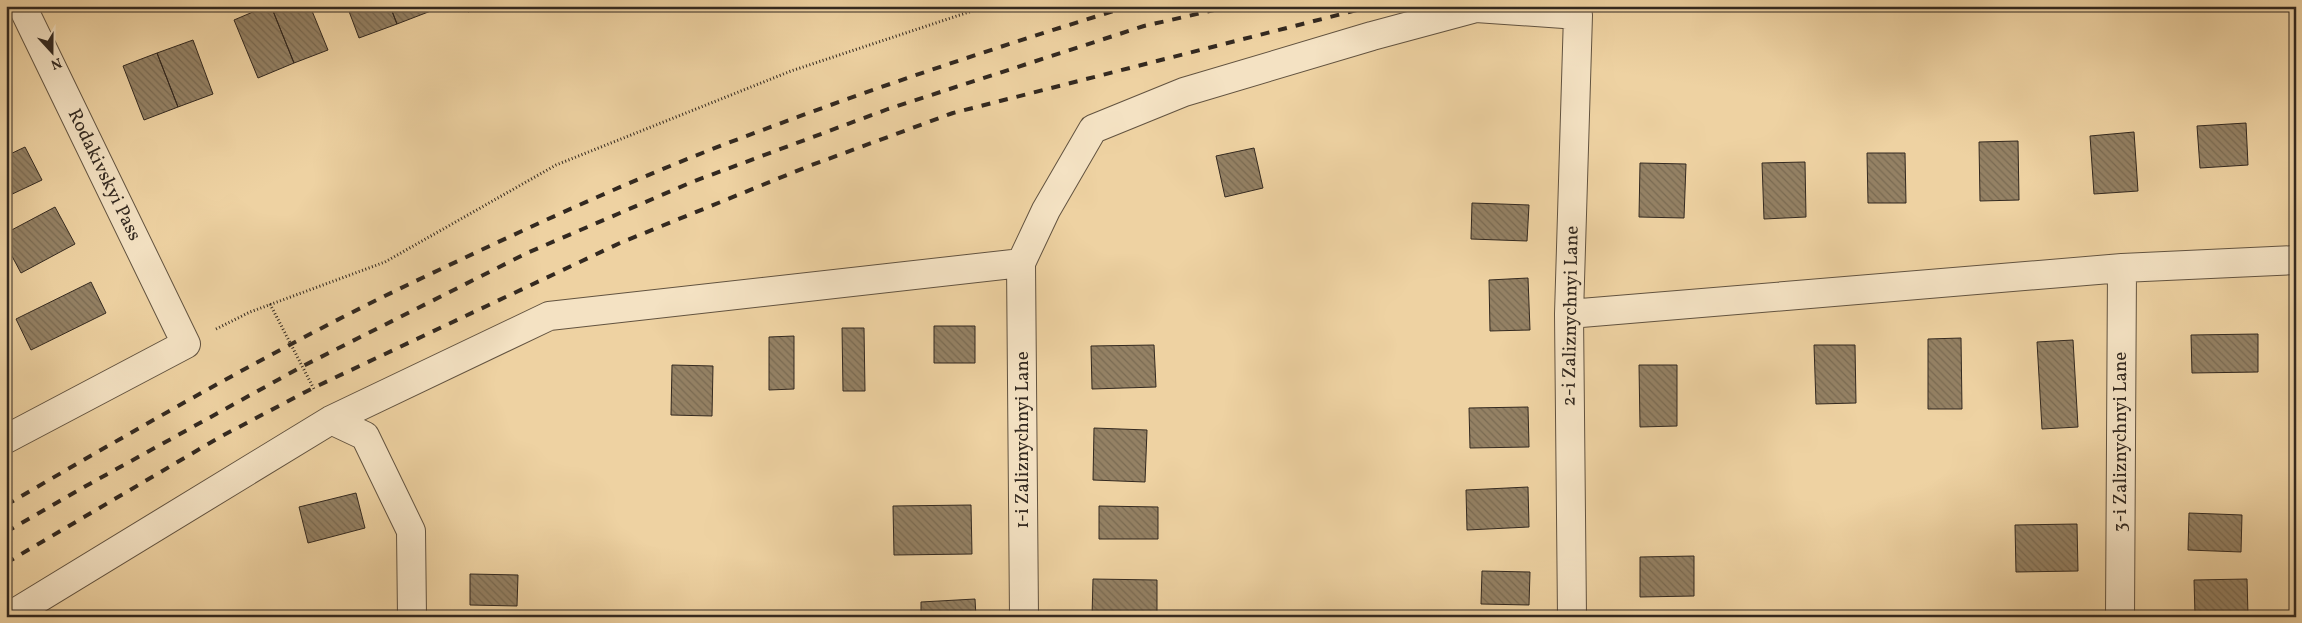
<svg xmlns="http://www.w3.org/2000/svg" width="2302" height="623" viewBox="0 0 2302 623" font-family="Vollkorn,serif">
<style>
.building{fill:url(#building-back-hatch);stroke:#332920}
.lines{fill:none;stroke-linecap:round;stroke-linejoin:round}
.minor-casing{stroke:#625340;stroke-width:30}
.path{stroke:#332920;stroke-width:3;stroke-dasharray:1 2.5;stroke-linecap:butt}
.minor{stroke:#f4e2c3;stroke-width:28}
.rail{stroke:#332920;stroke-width:4;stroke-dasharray:9 9;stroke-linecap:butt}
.labels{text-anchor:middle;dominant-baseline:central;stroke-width:4;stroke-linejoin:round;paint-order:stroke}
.street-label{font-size:19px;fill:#332920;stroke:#f4e2c3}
</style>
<defs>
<pattern id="building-back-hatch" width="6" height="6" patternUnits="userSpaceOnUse" patternTransform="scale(1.25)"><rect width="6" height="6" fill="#948164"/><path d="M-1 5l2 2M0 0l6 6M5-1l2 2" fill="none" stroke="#796a52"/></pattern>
</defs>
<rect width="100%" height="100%" fill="#eed2a2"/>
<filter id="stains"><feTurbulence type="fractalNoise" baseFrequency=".004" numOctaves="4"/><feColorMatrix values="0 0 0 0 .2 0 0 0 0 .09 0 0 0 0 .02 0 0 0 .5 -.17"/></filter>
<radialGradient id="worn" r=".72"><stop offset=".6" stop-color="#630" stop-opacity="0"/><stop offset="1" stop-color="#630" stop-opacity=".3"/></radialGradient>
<path class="building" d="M267 6H271L294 63 258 78 234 20Z
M271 6H310L328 50 294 63Z
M347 6H390L397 24 359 38Z
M390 6H435L436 9 397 24Z
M466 6H482L468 12Z
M193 40 213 94 178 107 157 53Z
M157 53 178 107 144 120 123 66Z
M2246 123 2248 165 2200 168 2197 126Z
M2134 132 2138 191 2094 194 2090 136Z
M2018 141 2019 200 1980 201 1979 142Z
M25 147 42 180 6 197V156Z
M1254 148 1263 188 1225 197 1216 156Z
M1867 153H1905L1906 203H1868Z
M1805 162 1806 217 1764 219 1762 163Z
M1640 163 1686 164 1684 218 1639 217Z
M1472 203 1529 205 1527 241 1471 239Z
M55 207 75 244 21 273 6 245V233Z
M1528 278 1530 330 1490 331 1489 280Z
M91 282 106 313 31 350 16 319Z
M934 326H975V363H934Z
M842 328H864L865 391H843Z
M2258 334V372L2192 373 2191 335Z
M794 336V389L769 390V337Z
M1961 338 1962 409H1928V339Z
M2073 340 2078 427 2042 429 2037 342Z
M1154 345 1156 387 1092 389 1091 346Z
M1814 345H1855L1856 403 1816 404Z
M672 365 713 366 712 416 671 415Z
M1639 365H1677V426L1640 427Z
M1528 407 1529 447 1470 448 1469 408Z
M1094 428 1147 430 1145 482 1093 480Z
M1528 487 1529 527 1467 530 1466 490Z
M356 493 365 528 308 543 299 507Z
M971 505 972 554 894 555 893 506Z
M1099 506 1158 507V539H1099Z
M2189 513 2242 515 2241 552 2188 550Z
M2077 524 2078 571 2016 572 2015 525Z
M1694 556V596L1640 597V557Z
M1482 571 1530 572 1529 605 1481 604Z
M470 574 518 575 517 606 470 605Z
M1093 579 1157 580V617H1092Z
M2247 579 2248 615H2195L2194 580Z
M975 599 976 617H921V602Z"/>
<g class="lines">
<defs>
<path id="minor" d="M1021 263 1024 617
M1569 314 2122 268 2296 260
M331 420 365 436 411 531 412 617
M6 439 186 344 22 6
M8 617 331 420 549 316 1021 263 1046 210 1093 129 1184 92 1372 36 1476 8 1578 15 1569 314 1572 617
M2120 617 2122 268"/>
</defs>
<use href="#minor" class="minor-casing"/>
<path class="path" d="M270 304 315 391
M216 329 250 312 385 262 556 165 791 71 987 6"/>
<use href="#minor" class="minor"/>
<path class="rail" d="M6 505C135 430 264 355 397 290 516 233 637 176 760 131 882 85 1006 44 1130 6
M6 532 84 487 303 366 527 253 692 182 888 109 1144 26 1232 6
M6 563 220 437 313 388 620 243 809 166 953 113 1373 6"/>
</g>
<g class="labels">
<g class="street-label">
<text transform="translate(104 175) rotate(64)">Rodakivskyi Pass</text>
<text transform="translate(1571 316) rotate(-89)">2-i Zaliznychnyi Lane</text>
<text transform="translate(1023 440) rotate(-90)">1-i Zaliznychnyi Lane</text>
<text transform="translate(2121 442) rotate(-90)">3-i Zaliznychnyi Lane</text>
</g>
</g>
<rect width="2302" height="623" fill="none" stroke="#eed2a2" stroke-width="25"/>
<rect x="8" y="8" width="2287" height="608" fill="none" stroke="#332920" stroke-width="2.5"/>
<rect x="12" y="12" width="2277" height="598" fill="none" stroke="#332920"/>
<g transform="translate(52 52) rotate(159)" stroke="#f4e2c3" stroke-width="4" paint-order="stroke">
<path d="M0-4L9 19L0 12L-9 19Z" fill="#332920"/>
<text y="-8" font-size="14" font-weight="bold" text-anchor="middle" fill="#332920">N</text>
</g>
<rect width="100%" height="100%" filter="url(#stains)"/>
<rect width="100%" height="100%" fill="url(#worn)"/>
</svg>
